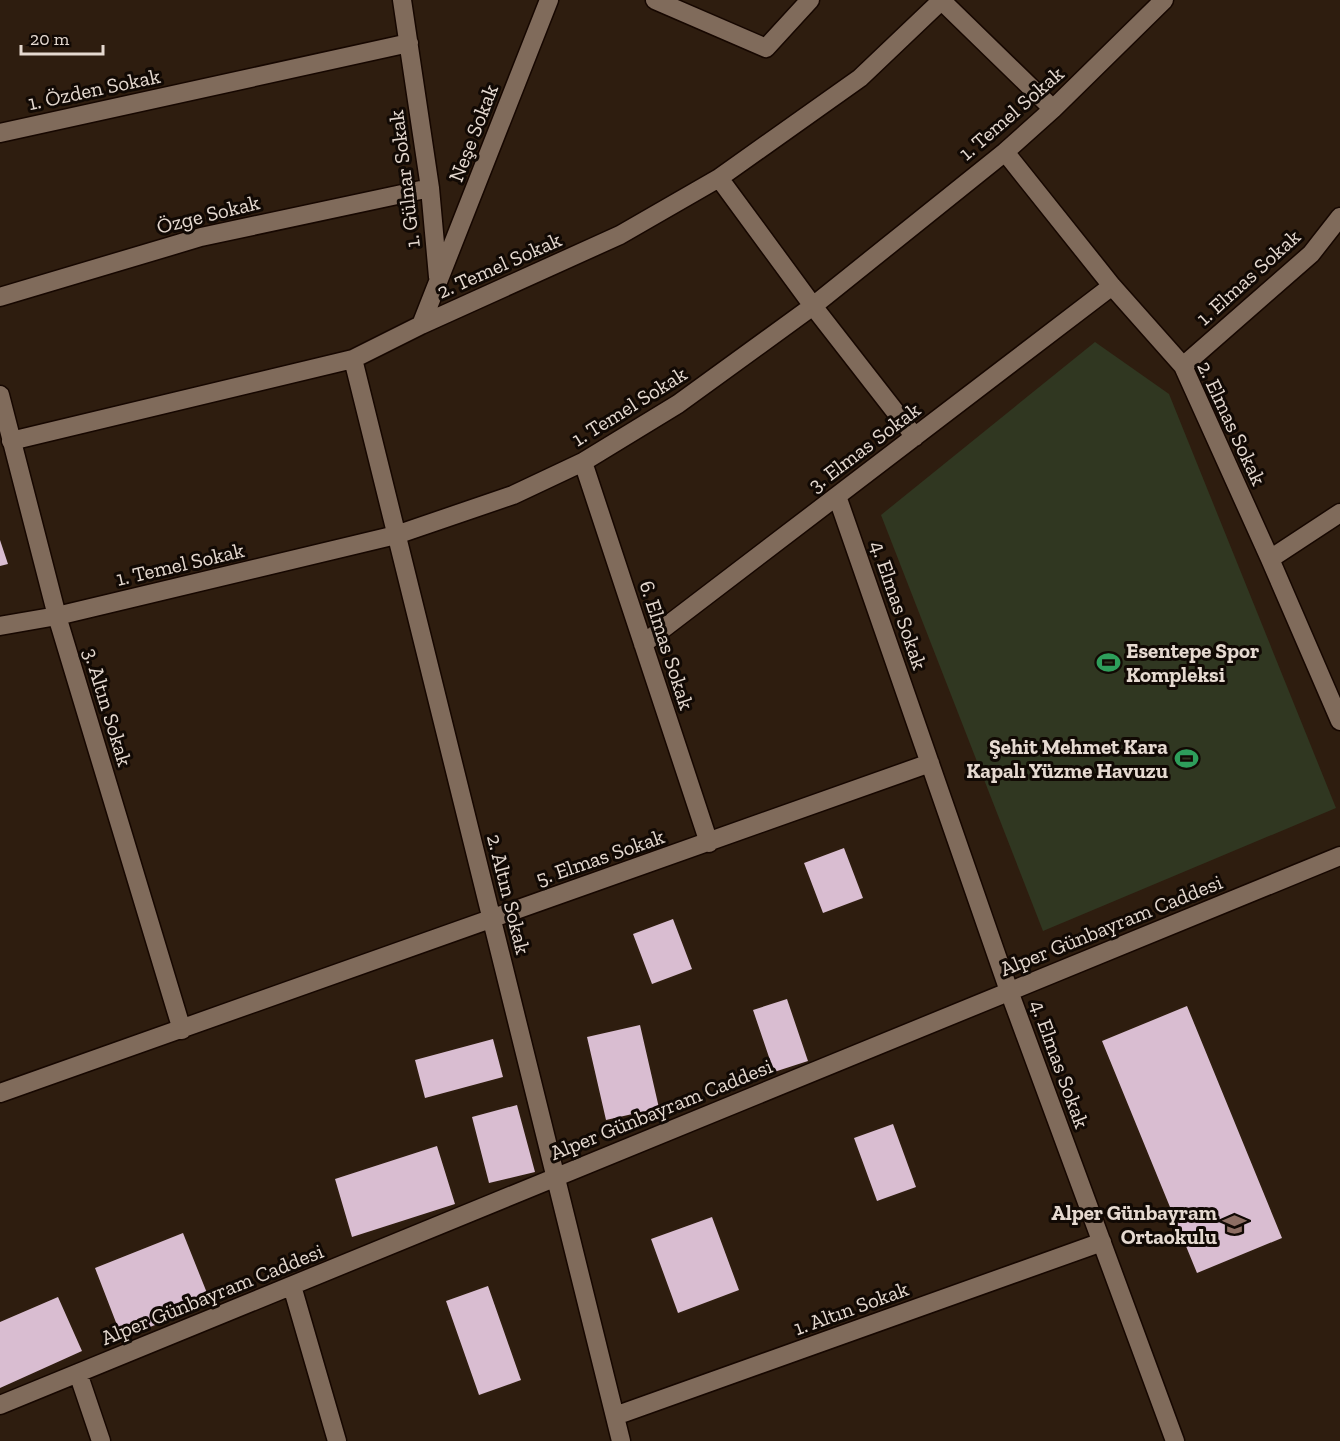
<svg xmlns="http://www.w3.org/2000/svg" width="1340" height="1441" viewBox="0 0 1340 1441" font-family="'Zilla Slab',serif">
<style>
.green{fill:#303721}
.building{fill:#d9bdd1}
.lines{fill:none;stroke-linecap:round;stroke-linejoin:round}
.minor-casing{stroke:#160700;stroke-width:21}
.minor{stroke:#806b5b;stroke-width:18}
.labels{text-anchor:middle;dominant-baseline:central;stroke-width:6;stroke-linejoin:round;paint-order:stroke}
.street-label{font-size:21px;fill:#e5d9d0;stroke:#110904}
.poi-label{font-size:21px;font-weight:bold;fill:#e5d9d0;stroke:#110904;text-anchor:end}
</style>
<rect width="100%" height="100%" fill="#2e1d0f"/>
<path class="green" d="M1095 342 1169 394 1336 808 1043 931 881 515Z"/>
<path class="building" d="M0 540 8 564 0 566Z
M844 848 863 898 823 913 804 863Z
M673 919 692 969 652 984 633 934Z
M787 999 808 1061 774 1072 753 1010Z
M1187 1006 1282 1238 1197 1273 1102 1041Z
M640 1025 659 1108 606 1120 587 1037Z
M493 1039 503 1077 425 1098 415 1060Z
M517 1105 535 1172 489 1183 472 1117Z
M893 1124 916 1187 877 1201 854 1138Z
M437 1146 455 1204 352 1237 335 1179Z
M712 1217 739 1290 678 1313 651 1239Z
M183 1233 211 1303 122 1338 95 1268Z
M488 1286 521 1380 479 1395 446 1301Z
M58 1297 82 1351 0 1388V1322Z"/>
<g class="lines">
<defs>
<path id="minor" d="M402 0 430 188 438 277
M655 0 766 48 810 0
M941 0 1053 109
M0 133 409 43
M1005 152 1112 286 1183 366 1270 559 1340 721
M719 178 813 306 915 437
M0 297 201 237 430 188
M421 325 549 0
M353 359 621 1441
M1183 366 1311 254 1340 217
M0 395 57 616 182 1030
M11 441 353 359 421 325 620 235 719 178 860 78 942 0
M583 462 709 843
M837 496 1009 991 1175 1441
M1270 559 1340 513
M0 626 57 616 396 535 513 495 583 462 678 404 813 306 1005 152 1053 109 1164 0
M643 644 1112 286
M0 1093 930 763
M292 1286 337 1441
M78 1373 101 1441
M0 1405 1340 856
M615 1416 1102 1242"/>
</defs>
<use href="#minor" class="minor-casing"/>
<use href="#minor" class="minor"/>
</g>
<defs>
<symbol id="stadium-bare" viewBox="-9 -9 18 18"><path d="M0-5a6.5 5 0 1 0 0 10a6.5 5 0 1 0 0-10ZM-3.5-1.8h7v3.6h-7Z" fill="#2e9e5b" stroke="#110904" stroke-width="2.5" paint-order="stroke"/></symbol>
<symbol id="school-bare" viewBox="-9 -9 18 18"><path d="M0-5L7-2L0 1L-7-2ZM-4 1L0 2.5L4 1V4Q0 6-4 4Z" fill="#8d6e63" stroke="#110904" stroke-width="2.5" paint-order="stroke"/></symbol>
</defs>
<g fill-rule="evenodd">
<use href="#stadium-bare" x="1092" y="646" width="33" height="33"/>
<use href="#stadium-bare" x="1170" y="742" width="33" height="33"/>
<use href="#school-bare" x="1218" y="1208" width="33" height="33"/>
</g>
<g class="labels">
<g class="street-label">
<text transform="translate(94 89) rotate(-12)">1. Özden Sokak</text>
<text transform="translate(1011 113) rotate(-41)">1. Temel Sokak</text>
<text transform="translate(473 133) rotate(-69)">Neşe Sokak</text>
<text transform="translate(404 179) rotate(-97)">1. Gülnar Sokak</text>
<text transform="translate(208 214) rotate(-14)">Özge Sokak</text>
<text transform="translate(499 265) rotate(-24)">2. Temel Sokak</text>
<text transform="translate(1248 277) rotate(-42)">1. Elmas Sokak</text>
<text transform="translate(629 406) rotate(-32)">1. Temel Sokak</text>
<text transform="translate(1232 423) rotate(65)">2. Elmas Sokak</text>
<text transform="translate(864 447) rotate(-37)">3. Elmas Sokak</text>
<text transform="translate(180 564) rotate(-13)">1. Temel Sokak</text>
<text transform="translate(899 605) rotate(71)">4. Elmas Sokak</text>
<text transform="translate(667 645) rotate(72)">6. Elmas Sokak</text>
<text transform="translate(108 707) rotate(73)">3. Altın Sokak</text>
<text transform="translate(600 857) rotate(-19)">5. Elmas Sokak</text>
<text transform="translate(509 894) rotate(76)">2. Altın Sokak</text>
<text transform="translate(1111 925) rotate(-22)">Alper Günbayram Caddesi</text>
<text transform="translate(1060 1064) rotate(70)">4. Elmas Sokak</text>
<text transform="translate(661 1109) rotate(-22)">Alper Günbayram Caddesi</text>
<text transform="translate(212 1294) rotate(-22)">Alper Günbayram Caddesi</text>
<text transform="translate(851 1308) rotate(-20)">1. Altın Sokak</text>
</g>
<g class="poi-label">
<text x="1126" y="650" text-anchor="start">Esentepe Spor<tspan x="1126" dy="24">Kompleksi</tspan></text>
<text x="1168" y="746">Şehit Mehmet Kara<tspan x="1168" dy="24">Kapalı Yüzme Havuzu</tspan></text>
<text x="1217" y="1212">Alper Günbayram<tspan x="1217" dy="24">Ortaokulu</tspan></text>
</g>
</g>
<path d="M21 45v9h82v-9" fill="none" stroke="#e5d9d0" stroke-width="3"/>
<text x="30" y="45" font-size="18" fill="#e5d9d0" stroke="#110904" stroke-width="4.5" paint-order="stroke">20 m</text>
</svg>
